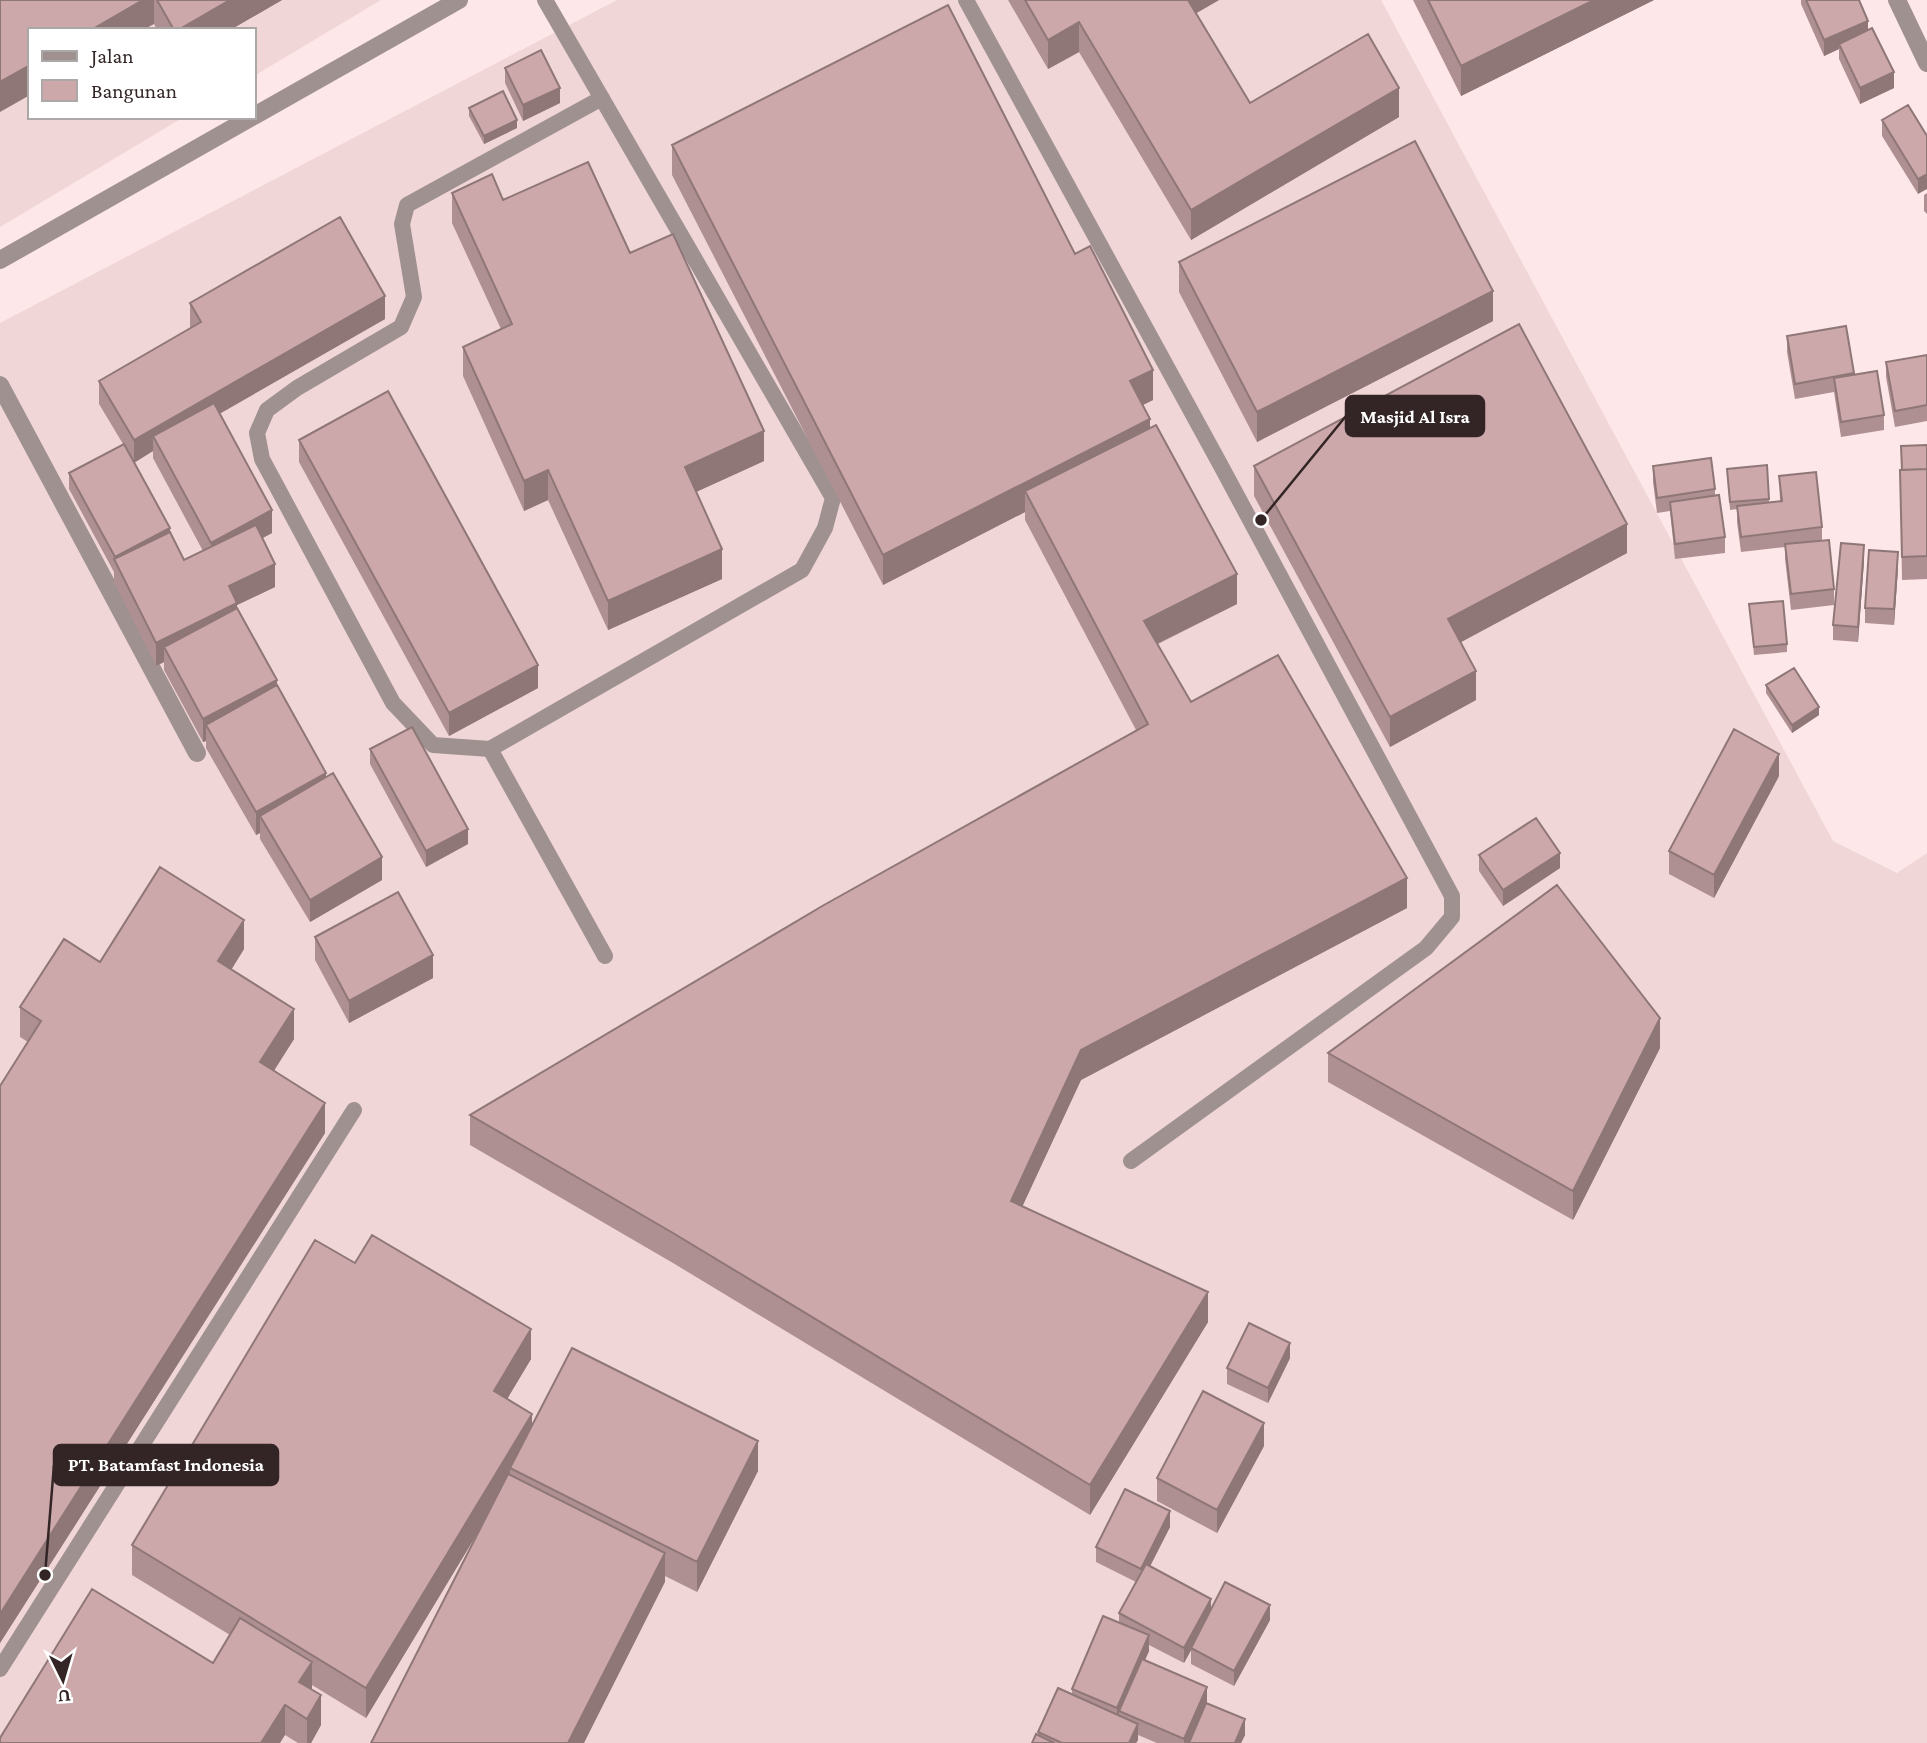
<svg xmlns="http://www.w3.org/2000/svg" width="1927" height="1743" viewBox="0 0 1927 1743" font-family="'Crimson Pro',serif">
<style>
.built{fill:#f1d6d7}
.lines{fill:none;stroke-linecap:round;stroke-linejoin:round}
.lane{stroke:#a09191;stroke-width:16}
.street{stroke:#a09191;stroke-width:18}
.wall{fill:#af9092;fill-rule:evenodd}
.shaded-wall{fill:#8f7677}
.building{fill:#cca8aa;stroke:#8f7677;stroke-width:2}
.leader{fill:none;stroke:#332525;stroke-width:2.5}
.callout-dot{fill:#332525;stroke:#fff;stroke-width:2.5}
.callout{fill:#332525;stroke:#332525;stroke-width:2.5}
.callout-label{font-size:19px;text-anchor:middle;font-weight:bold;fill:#fff}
</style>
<rect width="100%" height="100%" fill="#fee7e8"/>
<path class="built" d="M0 0H381L254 76V30H30V117H184L0 227Z
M617 0H1381L1833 841 1897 873 1927 853V1743H0V323Z"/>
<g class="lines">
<path class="lane" d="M545 0 833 498 825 528 802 570 490 749 433 745 393 703 262 459 257 433 267 410 297 388 401 327 414 297 402 224 407 205 602 98
M966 0 1220 464 1452 896V917L1426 948 1131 1161
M490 749 605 956
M0 1669 354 1110"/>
<path class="street" d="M1897 0 1927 63
M254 116 459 0
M0 260 252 117
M0 385 197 753"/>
</g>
<path class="wall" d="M0 0H282L230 30H157L154 24Z
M1008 0H1219L1196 13 1250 103 1399 117 1191 240 1079 52 1048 69Z
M1413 0H1654L1461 96Z
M1801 0H1859L1868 30 1894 88 1860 104 1839 59V49L1824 56 1801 4Z
M505 68 560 103 523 121 505 83Z
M469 108 517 128 484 144 469 116Z
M1882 120 1927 136 1918 194 1882 136Z
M672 145 1075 254 1153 400 1143 405 1150 428 1237 604 1158 644 1191 702 1407 908 1081 1080 1022 1206 1208 1322 1090 1515 673 1263 470 1145V1115L1136 730 1025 520V512L883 585 672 175Z
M452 193 503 200 630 253 764 461 696 492 722 579 608 630 548 500 524 511 463 376V347L501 329 452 223Z
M1927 193V214L1924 211V195Z
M1179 262 1493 321 1257 442 1179 292Z
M190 303 385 319 220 413 272 533 262 538 275 587 237 605V608L277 686 382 880 310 922 260 839V833L256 835 206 748V741L203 742 164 670V662L156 666 114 582V572L69 489V473L123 444 99 404V381L191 328 190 326ZM153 451V458L203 551 184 560 134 462Z
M1846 326 1854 375 1884 415V430L1841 437 1834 392 1795 399 1787 352V336Z
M1927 355V421L1895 427 1886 377V362Z
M299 440 538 688 449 736 299 462Z
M1927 445V579L1902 580 1900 470H1901Z
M1767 465 1769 502 1780 501 1779 476 1822 527V540L1834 589V605L1791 610 1785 559V547L1741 552 1737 522V509L1730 510 1727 469Z
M1254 466 1627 553 1461 642 1476 700 1390 747 1254 496Z
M1653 466 1715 489V495L1725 537V553L1675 559 1670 511 1657 513 1653 482Z
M1864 561 1858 642 1833 640V625Z
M1898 568 1894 625 1865 623V608Z
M1749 604 1787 644V652L1754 655Z
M1766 685 1819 715 1792 733 1766 693Z
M370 749 468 844 426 867 370 764Z
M1779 776 1714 898 1669 874V851Z
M1479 855 1560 868 1503 906 1479 871Z
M315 937 433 978 349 1023 315 960Z
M244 949 231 970 294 1039 274 1071 325 1133 0 1643V1086L28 1042 20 1037V1007L100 962Z
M1660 1048 1573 1220 1328 1082V1053Z
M355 1263 531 1359 507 1399 532 1426 758 1471 697 1592 665 1576V1582L483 1524 366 1718 312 1685V1689L321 1725 311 1743H298L285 1735 213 1663 230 1635 132 1575V1545Z
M1290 1358 1268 1403 1227 1384V1368Z
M1264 1446 1217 1533 1157 1501V1478Z
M1170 1527 1150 1566 1211 1610 1270 1620 1234 1686 1191 1664V1650L1184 1663 1149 1645V1651L1145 1660 1207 1703 1245 1735 1241 1743H1157L1138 1735V1740L1136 1743H1032L1038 1735V1732L1072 1694V1689L1119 1623V1613L1136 1582 1096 1562V1547Z"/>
<path class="shaded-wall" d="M143 0H154V24L143 30H91Z
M230 0H282L230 30H178Z
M1183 0H1219L1183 21Z
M1594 0H1654L1461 96V66Z
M1868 21V36L1839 44V49L1824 56V40Z
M1079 22V52L1048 69V40Z
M30 65V95L0 112V82Z
M1894 72V88L1860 104V88Z
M560 88V103L523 121V105Z
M1399 88V117L1191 240V210Z
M517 120V128L484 144V136Z
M1927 174V189L1918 194V179Z
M1493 291V321L1257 442V412Z
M385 296V319L160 448 153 436V451L134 463V440Z
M1153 370V400L1130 411V381Z
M1150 419V449L1025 491V512L883 585V555Z
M764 431V461L685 497V467Z
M548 470V500L524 511V481Z
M272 510V533L211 566V543Z
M1627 524V553L1448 649V619Z
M170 528V543L115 560V557Z
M1864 545V561L1858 642V627Z
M722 549V579L608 630V601Z
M1898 552V568L1894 625V609Z
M275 564V587L237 605V626L164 647V662L156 666V643L229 586Z
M1237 574V604L1144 650V621Z
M538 665V688L449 736V713Z
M1476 671V700L1390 747V717Z
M277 680V703L206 725V741L203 742V719Z
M1819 707V715L1792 733V725Z
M1779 754V776L1714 898V875Z
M326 773V796L260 816V833L256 835V812Z
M468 829V844L426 867V851Z
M1560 853V868L1503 906V890Z
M382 857V880L310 922V900Z
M1407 878V908L1081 1080 1011 1231V1201L1081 1050Z
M244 920V949L218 991V961Z
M433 955V978L349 1023V1001Z
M294 1009V1039L260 1092V1062Z
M1660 1018V1048L1573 1220V1191Z
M325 1103V1133L0 1643V1614Z
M1208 1292V1322L1090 1515V1485Z
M531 1329V1359L494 1421V1391Z
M1290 1343V1358L1268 1403V1388Z
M532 1414V1443L510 1468V1479L366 1718V1688Z
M1264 1423V1446L1217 1533V1510Z
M758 1441V1471L697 1592V1562Z
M1170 1511V1527L1141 1584V1569Z
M665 1553V1582L584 1743H568Z
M1211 1599V1614L1184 1663V1648Z
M1270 1605V1620L1234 1686V1671Z
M1149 1635V1651L1122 1712 1119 1711V1720L1117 1723V1708Z
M312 1662V1691L299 1682Z
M1207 1687V1702L1189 1743H1184V1739Z
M321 1695V1725L311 1743H307V1719Z
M285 1705V1735L280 1743H261Z
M1245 1719V1735L1241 1743H1235Z
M1138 1724V1740L1136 1743H1129Z"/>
<path class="building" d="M0 0H143L91 30H30V65L0 82Z
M157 0H230L178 30H174Z
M1025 0H1188L1250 103 1368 34 1399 88 1191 210 1079 22 1048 40Z
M1428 0H1594L1461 66Z
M1806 0H1859L1868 21 1824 40Z
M948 5 1075 254 1090 246 1153 370 1130 381 1150 419 883 555 672 145Z
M1872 28 1894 72 1860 88 1839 44Z
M541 50 560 88 523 105 505 68Z
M503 91 517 120 484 136 469 108Z
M1908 105 1927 136V174L1918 179 1882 120Z
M1415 141 1493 291 1257 412 1179 262Z
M588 162 630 253 673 234 764 431 685 467 722 549 608 601 548 470 524 481 463 347 512 324 452 193 492 174 503 200Z
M340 217 385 296 134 440 99 381 201 322 190 303Z
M1519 324 1627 524 1448 619 1476 671 1390 717 1254 466Z
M1846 326 1854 373 1795 384 1787 336Z
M1927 355V405L1895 411 1886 362Z
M1877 371 1884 415 1841 422 1834 378Z
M388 391 538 665 449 713 299 440Z
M214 403 272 510 211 543 153 436Z
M1156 425 1237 574 1144 621 1191 702 1278 655 1407 878 1081 1050 1011 1201 1208 1292 1090 1485 673 1233 470 1115 824 905 1148 724 1025 491Z
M124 444 170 528 115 557 69 473Z
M1927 445V469L1902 470 1901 446Z
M1711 458 1715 489 1657 498 1653 466Z
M1767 465 1769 499 1730 502 1727 469Z
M1927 469V556L1902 557 1900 470Z
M1816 472 1822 527 1741 537 1737 506 1782 501 1779 476Z
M1719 495 1725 537 1675 544 1670 502Z
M256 525 275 564 229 586 237 603 156 643 114 559 170 532 184 560Z
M1829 540 1834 589 1791 594 1785 544Z
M1841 543 1864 545 1858 627 1833 625Z
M1869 550 1898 552 1894 609 1865 608Z
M1783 601 1787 644 1754 647 1749 604Z
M237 608 277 680 203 719 164 647Z
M1794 668 1819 707 1792 725 1766 685Z
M277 685 326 773 256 812 206 725Z
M412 727 468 829 426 851 370 749Z
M1734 729 1779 754 1714 875 1669 851Z
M333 773 382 857 310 900 260 816Z
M1536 818 1560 853 1503 890 1479 855Z
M160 867 244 920 218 961 294 1009 260 1062 325 1103 0 1614V1086L41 1021 20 1007 64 939 100 962Z
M1557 885 1660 1018 1573 1191 1328 1053Z
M398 892 433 955 349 1001 315 937Z
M372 1235 531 1329 494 1391 532 1414 366 1688 132 1545 315 1240 355 1263Z
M1249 1323 1290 1343 1268 1388 1227 1368Z
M572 1348 758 1441 697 1562 510 1468Z
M1203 1391 1264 1423 1217 1510 1157 1478Z
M508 1474 665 1553 568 1743H371Z
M1125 1489 1170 1511 1141 1569 1096 1547Z
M1146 1564 1211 1599 1184 1648 1119 1613Z
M1225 1582 1270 1605 1234 1671 1191 1648Z
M92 1589 213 1663 240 1618 312 1662 299 1682 321 1695 307 1719 285 1705 261 1743H0V1738Z
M1103 1616 1149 1635 1117 1708 1072 1689Z
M1142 1659 1207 1687 1184 1739 1119 1711Z
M1058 1688 1138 1724 1129 1743H1062L1038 1732Z
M1206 1703 1245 1719 1235 1743H1189Z
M1036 1734 1054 1743H1032Z"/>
<path class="leader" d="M1261 520L1346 416M45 1575L54 1465"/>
<g class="callout-dot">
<circle cx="1261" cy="520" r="7"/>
<circle cx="45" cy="1575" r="7"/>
</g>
<g class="callout">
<rect x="1346" y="396" width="138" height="40" rx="7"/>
<rect x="54" y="1445" width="224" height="40" rx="7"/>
</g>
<g class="callout-label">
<text x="1415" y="423">Masjid Al Isra</text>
<text x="166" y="1471">PT. Batamfast Indonesia</text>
</g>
<rect x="28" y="28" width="228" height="91" fill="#ffffff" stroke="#ada8a8" stroke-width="2"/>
<rect x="42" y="51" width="35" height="10" fill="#a09191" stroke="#ada8a8" stroke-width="2"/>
<text x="91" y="63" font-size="21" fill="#332525">Jalan</text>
<rect x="42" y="80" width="35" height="21" fill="#cca8aa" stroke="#ada8a8" stroke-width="2"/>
<text x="91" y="98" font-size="21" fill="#332525">Bangunan</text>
<g transform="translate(63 1680) rotate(175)" stroke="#ffffff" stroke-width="5" paint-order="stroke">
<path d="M0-5L12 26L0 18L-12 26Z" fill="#332525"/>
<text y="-10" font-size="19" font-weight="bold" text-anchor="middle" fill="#332525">U</text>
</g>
</svg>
